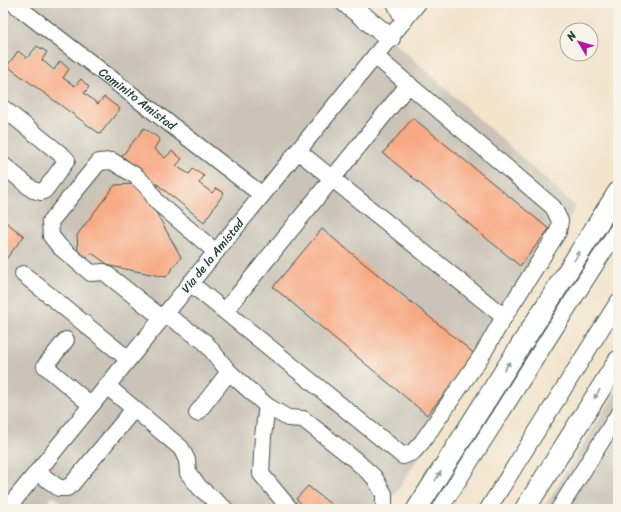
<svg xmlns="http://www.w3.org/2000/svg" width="621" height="512" viewBox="0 0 621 512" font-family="Sriracha,sans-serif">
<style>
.industrial{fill:#cbc3b8}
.building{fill:#f8a882}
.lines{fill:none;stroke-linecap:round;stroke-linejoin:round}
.minor-casing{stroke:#3f564b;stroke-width:18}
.major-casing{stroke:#3f564b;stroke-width:22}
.minor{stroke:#fff;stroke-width:16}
.major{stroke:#fff;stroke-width:20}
.oneway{fill:#8f9e9a}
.labels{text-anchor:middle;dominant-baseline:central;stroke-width:4;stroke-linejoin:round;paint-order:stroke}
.street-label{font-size:12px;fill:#1f3d34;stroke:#f7f3e8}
</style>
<rect width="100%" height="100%" fill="#f7f3e8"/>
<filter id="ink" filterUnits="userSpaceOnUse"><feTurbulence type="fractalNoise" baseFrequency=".025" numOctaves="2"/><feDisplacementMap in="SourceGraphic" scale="8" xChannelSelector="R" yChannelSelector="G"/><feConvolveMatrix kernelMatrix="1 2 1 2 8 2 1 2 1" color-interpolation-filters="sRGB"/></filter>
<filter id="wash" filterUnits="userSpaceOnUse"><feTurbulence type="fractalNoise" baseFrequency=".012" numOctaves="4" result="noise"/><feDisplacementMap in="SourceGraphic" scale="16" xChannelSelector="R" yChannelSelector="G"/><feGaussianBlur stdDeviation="0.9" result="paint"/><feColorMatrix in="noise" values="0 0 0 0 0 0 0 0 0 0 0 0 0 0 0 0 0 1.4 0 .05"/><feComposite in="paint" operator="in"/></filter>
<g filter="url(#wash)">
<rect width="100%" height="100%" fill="#f3e4cc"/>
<path class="industrial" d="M3 3H346L390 38 576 207 386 509H70L53 496 42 509H3Z
M618 389V509H543Z"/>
<g id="blocks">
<path class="building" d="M37 46 47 52 42 60 54 70 60 61 69 69 63 78 75 86 81 79 89 87 84 93 98 104 104 97 120 109 100 134 7 66 18 51 27 58Z
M413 118 549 229 520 266 383 153Z
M144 128 160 139 154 149 165 158 172 151 182 159 176 166 189 174 193 169 204 176 199 183 212 193 216 188 224 193 204 222 122 156Z
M135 184 142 187 181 257 166 277 110 266 92 253 87 258 78 251 77 235 115 185Z
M3 220 24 236 3 263Z
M322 229 476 355 427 415 273 287Z
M308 486 314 491 337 509H308L296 499Z"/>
</g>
</g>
<g filter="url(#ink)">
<use href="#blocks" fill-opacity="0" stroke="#3f564b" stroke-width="1"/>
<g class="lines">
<defs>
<g id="minor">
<path id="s1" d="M13 3 262 195"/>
<path d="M395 3 404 21"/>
<path d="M3 108 63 156 67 160 45 190 41 192 33 190 3 165"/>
<path d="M298 151 504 317 558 232 560 221 553 207 375 56"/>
<path d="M23 274 128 359"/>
<path d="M190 283 403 456 413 452 422 442 482 355 504 317"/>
<path d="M225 311 409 84"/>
<path d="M165 314 205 342 229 372 197 413"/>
<path d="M162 318 104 272 91 273 60 247 51 236 50 222 99 162 112 161 136 176 148 188 157 202 216 252"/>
<path d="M66 340 45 366 91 405"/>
<path d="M229 372 267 406 288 418 303 419 354 459 374 477 384 494V509"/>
<path d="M107 386 181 448 187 460 188 473 200 488 225 509"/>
<path d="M267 406 263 436 261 474 290 509"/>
<path d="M37 472 59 488H67L72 484 134 409"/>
<path id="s2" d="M7 509 375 56 418 3"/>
<path d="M440 509 618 229"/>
<path d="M488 509 618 302"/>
<path d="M559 509 618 415"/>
</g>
<path id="major" d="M346 3 390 38
M417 509 618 192
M525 509 618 361"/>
</defs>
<use href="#minor" class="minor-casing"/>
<use href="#major" class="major-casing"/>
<use href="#minor" class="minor"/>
<use href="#major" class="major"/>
</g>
<defs><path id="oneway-solid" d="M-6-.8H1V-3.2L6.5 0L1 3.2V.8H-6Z"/></defs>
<g class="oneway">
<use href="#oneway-solid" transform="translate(577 256) rotate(-58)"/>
<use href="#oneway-solid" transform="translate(507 366) rotate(-58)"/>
<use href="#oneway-solid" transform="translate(597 394) rotate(122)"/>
<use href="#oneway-solid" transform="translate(438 476) rotate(-58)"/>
</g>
</g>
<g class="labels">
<g class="street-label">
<text stroke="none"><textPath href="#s1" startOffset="157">Caminito Amistad</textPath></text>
<text stroke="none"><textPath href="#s2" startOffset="326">Via de la Amistad</textPath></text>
</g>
</g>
<rect width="621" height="512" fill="none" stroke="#f7f3e8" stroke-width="16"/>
<g transform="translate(579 42) rotate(308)"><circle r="19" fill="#f7f3e8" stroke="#a1aaa0"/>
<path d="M0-3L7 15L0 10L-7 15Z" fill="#b5179e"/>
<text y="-6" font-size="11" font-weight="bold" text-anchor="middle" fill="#1f3d34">N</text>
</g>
</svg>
